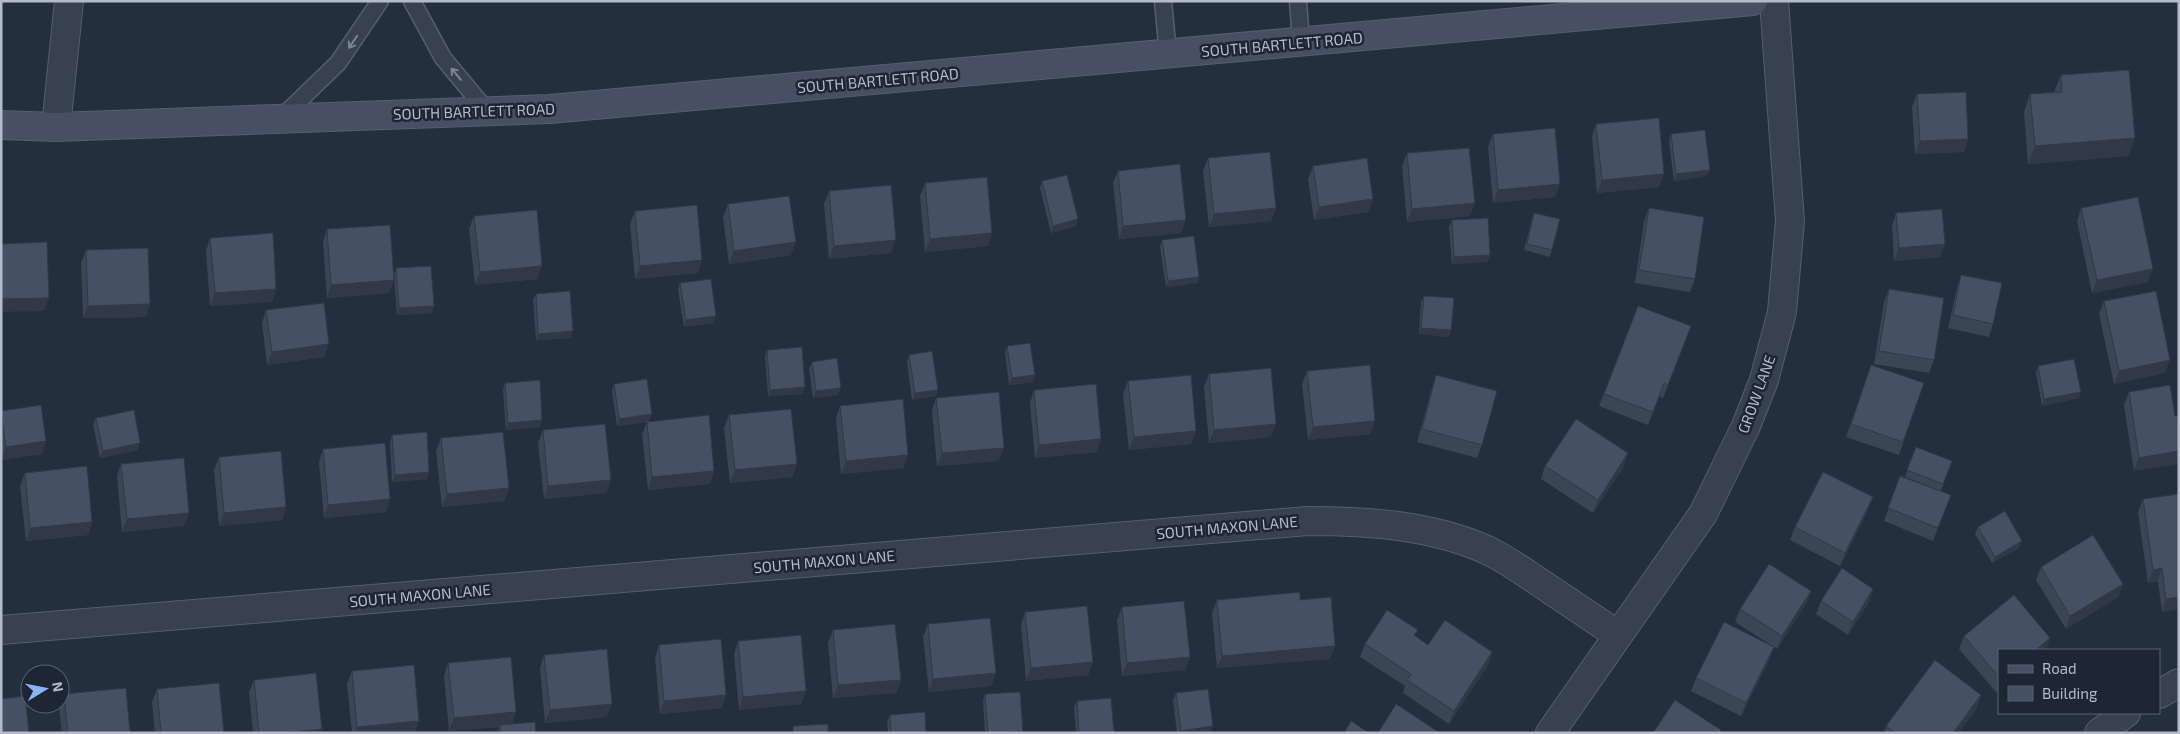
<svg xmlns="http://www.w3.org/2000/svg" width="2180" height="734" viewBox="0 0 2180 734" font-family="'Exo 2',sans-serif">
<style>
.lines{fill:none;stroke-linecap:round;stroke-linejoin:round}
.lane-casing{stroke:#565f6c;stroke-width:19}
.street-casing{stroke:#565f6c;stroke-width:30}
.secondary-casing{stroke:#565f6c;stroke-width:30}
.lane{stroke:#38414e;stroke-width:16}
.street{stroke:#38414e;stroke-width:28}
.secondary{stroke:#465061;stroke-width:28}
.wall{fill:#3b4654}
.shaded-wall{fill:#303945}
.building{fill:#455162;stroke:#303945}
.oneway{stroke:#7c8592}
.labels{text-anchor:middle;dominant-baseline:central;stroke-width:5;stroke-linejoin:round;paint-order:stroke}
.street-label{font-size:15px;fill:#b4bcc9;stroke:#1d2633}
</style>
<rect width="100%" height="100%" fill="#242f3e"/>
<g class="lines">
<defs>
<path id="lane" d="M412 1 443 58 487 111
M1163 1 1168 54
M1298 1 1301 42
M280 119 338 63 380 1"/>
<path id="street" d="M56 127 69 1
M1 630 1307 521C1368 521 1431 525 1487 550 1506 559 1524 572 1542 584 1567 601 1593 618 1618 635
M2159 694 2179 683
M1550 733 1703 514 1746 426 1764 380 1782 312 1790 221 1774 1
M2099 733 2126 713"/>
<path id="secondary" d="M1 125 56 127 550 109 1753 1"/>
</defs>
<use href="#lane" class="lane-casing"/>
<use href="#street" class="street-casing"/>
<use href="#secondary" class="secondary-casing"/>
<use href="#lane" class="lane"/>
<use href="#street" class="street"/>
<use href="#secondary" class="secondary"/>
</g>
<path class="wall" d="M2061 75 2135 138 2128 156 2028 164 2024 112 2030 94 2054 92Z
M1917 94 1968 139 1964 152 1915 154 1912 107Z
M1596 124 1659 187 1597 193 1592 137Z
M1493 134 1555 197 1493 203 1488 147Z
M1671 134 1707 176 1674 181 1669 141Z
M1407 153 1475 203 1470 216 1407 222 1402 166Z
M1208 158 1276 208 1271 221 1209 227 1203 171Z
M1313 166 1373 199 1368 212 1314 220 1308 179Z
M1118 171 1181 233 1119 239 1113 183Z
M1042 181 1076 226 1051 233 1040 188Z
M925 183 992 233 988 246 925 252 920 196Z
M829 191 891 253 829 259 824 204Z
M728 204 791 255 729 264 723 217Z
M1649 208 1695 279 1690 292 1635 283 1644 221Z
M2081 208 2148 282 2092 293 2077 221Z
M635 211 698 273 635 279 630 224Z
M1534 213 1552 250 1550 257 1524 250 1532 219Z
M1896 213 1945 244 1940 257 1894 261 1892 226Z
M474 216 537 279 475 285 469 229Z
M1452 220 1490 255 1487 262 1452 264 1449 227Z
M327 229 389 293 327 298 323 242Z
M210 238 276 289 272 302 210 306 206 251Z
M1162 240 1199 277 1197 283 1166 287 1160 247Z
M86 250 150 304 146 317 83 318 81 263Z
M396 268 432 313 397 315 394 275Z
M1961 275 1993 324 1989 337 1948 328 1957 288Z
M680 283 714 323 684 327 678 290Z
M1889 289 1934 360 1929 373 1874 364 1884 302Z
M536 294 571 338 536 340 533 300Z
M1424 296 1449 337 1419 334 1421 302Z
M2104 301 2165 373 2114 384 2099 314Z
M1638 306 1691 326 1663 398 1659 396 1648 425 1599 406Z
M266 310 324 357 267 365 262 323Z
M1007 346 1035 375 1033 382 1009 385 1005 353Z
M767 350 805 387 802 394 768 396 765 356Z
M909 355 936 396 912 400 907 362Z
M812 362 838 395 813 398 809 369Z
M1871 365 1924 383 1899 455 1846 437Z
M2038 366 2079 398 2042 406 2036 373Z
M1307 371 1375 421 1370 434 1308 440 1302 384Z
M1209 374 1271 437 1209 443 1204 387Z
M1436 375 1482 445 1477 458 1417 442 1432 388Z
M1128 381 1196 431 1191 444 1129 450 1123 394Z
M505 383 540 427 506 430 503 390Z
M614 384 652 414 649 421 714 471 710 484 648 490 642 434 647 422 617 426 612 391Z
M2170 385 2134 471 2124 405 2129 392Z
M1034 390 1097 452 1035 458 1030 403Z
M936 398 999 461 937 466 932 411Z
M840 406 904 468 841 474 836 419Z
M1 411 42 454 1 460Z
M729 415 797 464 792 477 730 483 724 428Z
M96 418 138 450 100 458 93 425Z
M543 430 611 480 606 493 544 499 538 443Z
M392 435 429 472 427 479 392 482 390 442Z
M441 438 509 488 504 501 442 507 436 451Z
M1916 447 1952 461 1941 491 1905 477Z
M323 449 386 512 324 518 319 462Z
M219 457 286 507 282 520 219 526 214 470Z
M121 464 184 526 122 532 117 476Z
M1545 466H1624L1593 513 1541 479Z
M25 473 92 522 88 535 26 541 20 486Z
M1900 476 1951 495 1933 541 1884 521Z
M2179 494V609L2162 612 2158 581 2148 583 2138 512 2143 499Z
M1868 510 1840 566 1790 540 1795 527Z
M1978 527 2019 548 1992 563 1975 534Z
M2041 567 2123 584 2118 597 2066 629 2036 580Z
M1873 589 1869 602 1848 635 1816 614 1821 601Z
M1811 591 1806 604 1777 649 1774 647 1769 660 1741 716 1691 691 1696 678 1774 647 1735 622 1740 609Z
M1217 600 1335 646 1330 659 1217 668 1212 613Z
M1122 607 1190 657 1185 670 1122 676 1117 620Z
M1025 612 1093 662 1088 675 1026 681 1021 625Z
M928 624 996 673 991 686 929 692 923 637Z
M833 630 901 680 896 693 833 698 828 643Z
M1415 636 1428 645 1492 652 1488 665 1449 724 1403 693 1405 686 1360 657 1365 644Z
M1964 636 1999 650V690L1996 692 1959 649Z
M738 641 806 691 801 704 739 710 734 654Z
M659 645 726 695 722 708 660 714 655 658Z
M544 655 607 717 545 723 540 668Z
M448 663 512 724 536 733H498L499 727 449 731 444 676Z
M352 671 415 733H352L347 684Z
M254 680 322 729 320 733H253L249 692Z
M157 689 224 733H155L152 702Z
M1176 693 1211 733H1177L1173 700Z
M64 694 130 733H62L59 707Z
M985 694 1023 731 1022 733H985L983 700Z
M1077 701 1114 733H1076L1074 707Z
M1977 708 1958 733H1884L1886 726Z
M890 715 926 733H888L887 722Z"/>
<path class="shaded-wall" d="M2135 138 2128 156 2028 164 2035 146Z
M1968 139 1964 152 1915 154 1920 141Z
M1710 170 1707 176 1674 181 1676 174Z
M1664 174 1659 187 1597 193 1602 180Z
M1560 184 1555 197 1493 203 1498 190Z
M1373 199 1368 212 1314 220 1319 207Z
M1475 203 1470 216 1407 222 1412 209Z
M1276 208 1271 221 1209 227 1214 214Z
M1078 219 1076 226 1051 233 1053 226Z
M1186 220 1181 233 1119 239 1123 226Z
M992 233 988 246 925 252 930 239Z
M896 240 891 253 829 259 834 246Z
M796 242 791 255 729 264 734 251Z
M1945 244 1940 257 1894 261 1899 248Z
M1490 255 1487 262 1452 264 1454 257Z
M702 260 698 273 635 279 640 266Z
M542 266 537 279 475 285 480 272Z
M2153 269 2148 282 2092 293 2097 280Z
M1199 277 1197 283 1166 287 1168 281Z
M394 280 389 293 327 298 331 285Z
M276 289 272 302 210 306 215 293Z
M49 298 44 311 1 312V299Z
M150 304 146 317 83 318 88 306Z
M434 306 432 313 397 315 399 308Z
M716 316 714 323 684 327 686 320Z
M1421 328 1451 330 1449 337 1419 334Z
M573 331 571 338 536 340 538 334Z
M329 344 324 357 267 365 272 352Z
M2170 360 2165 373 2114 384 2119 371Z
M1035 375 1033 382 1009 385 1012 378Z
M805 387 802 394 768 396 770 390Z
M841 388 838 395 813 398 816 391Z
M938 390 936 396 912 400 915 393Z
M2081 392 2079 398 2042 406 2044 399Z
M652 414 649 421 617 426 619 419Z
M542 420 540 427 506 430 508 423Z
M1375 421 1370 434 1308 440 1313 427Z
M1276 424 1271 437 1209 443 1214 430Z
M1196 431 1191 444 1129 450 1134 437Z
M1101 439 1097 452 1035 458 1039 445Z
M46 441 42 454 1 460 6 447Z
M140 443 138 450 100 458 103 451Z
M1004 448 999 461 937 466 942 453Z
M2179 451V464L2134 471 2139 458Z
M1628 453 1624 466 1593 513 1598 500Z
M908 455 904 468 841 474 846 461Z
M797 464 792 477 730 483 735 470Z
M714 471 710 484 648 490 652 477Z
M429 472 427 479 392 482 395 475Z
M611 480 606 493 544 499 548 486Z
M509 488 504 501 442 507 447 494Z
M1873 497 1868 510 1840 566 1845 553Z
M390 499 386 512 324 518 328 505Z
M286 507 282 520 219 526 224 513Z
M189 513 184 526 122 532 127 519Z
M92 522 88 535 26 541 30 528Z
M2022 541 2019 548 1992 563 1995 557Z
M2162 568 2158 581 2148 583 2153 570Z
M2123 584 2118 597 2066 629 2070 616Z
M1873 589 1869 602 1848 635 1853 622Z
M1811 591 1806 604 1777 649 1782 636Z
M2179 597V609L2162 612 2166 599Z
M2050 638 2046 650H2036Z
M1335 646 1330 659 1217 668 1222 656Z
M1774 647 1769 660 1741 716 1746 703Z
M1492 652 1488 665 1449 724 1454 711Z
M1190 657 1185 670 1122 676 1127 663Z
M1093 662 1088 675 1026 681 1031 668Z
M996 673 991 686 929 692 933 679Z
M901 680 896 693 833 698 838 685Z
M806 691 801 704 739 710 743 697Z
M726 695 722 708 660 714 664 701Z
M1981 695 1977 708 1958 733H1953Z
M612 704 607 717 545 723 550 710Z
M516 712 512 725H500L499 727 449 731 454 718Z
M419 721 415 733H355L357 727Z
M1213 726 1211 733H1180L1181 731Z
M322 729 320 733H283Z"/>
<path class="building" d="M2129 70 2135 138 2035 146 2030 94 2062 92 2061 75Z
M1966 92 1968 139 1920 141 1917 94Z
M1659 118 1664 174 1602 180 1596 124Z
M1555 128 1560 184 1498 190 1493 134Z
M1705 130 1710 170 1676 174 1671 134Z
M1469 148 1475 203 1412 209 1407 153Z
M1270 152 1276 208 1214 214 1208 158Z
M1367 158 1373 199 1319 207 1313 166Z
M1180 164 1186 220 1123 226 1118 171Z
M1067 175 1078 219 1053 226 1042 181Z
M987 177 992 233 930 239 925 183Z
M891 185 896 240 834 246 829 191Z
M789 196 796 242 734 251 728 204Z
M2138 197 2153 269 2097 280 2081 208Z
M697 205 702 260 640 266 635 211Z
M1649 208 1704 217 1695 279 1639 270Z
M1942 209 1945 244 1899 248 1896 213Z
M537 210 542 266 480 272 474 216Z
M1534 213 1560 219 1552 250 1527 244Z
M1488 218 1490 255 1454 257 1452 220Z
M390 225 394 280 331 285 327 229Z
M273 233 276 289 215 293 210 238Z
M1194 236 1199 277 1168 281 1162 240Z
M47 242 49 298 1 299V244Z
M148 248 150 304 88 306 86 250Z
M431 266 434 306 399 308 396 268Z
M1961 275 2002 283 1993 324 1953 315Z
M711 279 716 316 686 320 680 283Z
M1889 289 1944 298 1934 360 1879 351Z
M570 291 573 331 538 334 536 294Z
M2156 291 2170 360 2119 371 2104 301Z
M1424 296 1454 298 1451 330 1421 328Z
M324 303 329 344 272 352 266 310Z
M1638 306 1691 326 1668 385 1664 383 1653 412 1604 394Z
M1030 343 1035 375 1012 378 1007 346Z
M802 347 805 387 770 390 767 350Z
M932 351 938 390 915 393 909 355Z
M837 358 841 388 816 391 812 362Z
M2074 359 2081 392 2044 399 2038 366Z
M1370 365 1375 421 1313 427 1307 371Z
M1871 365 1924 383 1903 442 1851 424Z
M1271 368 1276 424 1214 430 1209 374Z
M1191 375 1196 431 1134 437 1128 381Z
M1436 375 1497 391 1482 445 1422 429Z
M647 379 652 414 619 419 614 384Z
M540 380 542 420 508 423 505 383Z
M1096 384 1101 439 1039 445 1034 390Z
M2170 385 2175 416H2179V451L2139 458 2129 392Z
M999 392 1004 448 942 453 936 398Z
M903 399 908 455 846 461 840 406Z
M41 405 46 441 6 447 1 411Z
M791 409 797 464 735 470 729 415Z
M134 410 140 443 103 451 96 418Z
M709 415 714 471 652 477 647 422Z
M1576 419 1628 453 1598 500 1545 466Z
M605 424 611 480 548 486 543 430Z
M427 432 429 472 395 475 392 435Z
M503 432 509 488 447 494 441 438Z
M385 443 390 499 328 505 323 449Z
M1916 447 1952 461 1943 484 1907 470Z
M281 451 286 507 224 513 219 457Z
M184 458 189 513 127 519 121 464Z
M87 466 92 522 30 528 25 473Z
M1823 472 1873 497 1845 553 1795 527Z
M1900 476 1951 495 1938 528 1888 508Z
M2179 494V597L2166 599 2162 568 2153 570 2143 499Z
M2005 511 2022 541 1995 557 1978 527Z
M2093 535 2123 584 2070 616 2041 567Z
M1769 564 1811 591 1782 636 1740 609Z
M1842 568 1873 589 1853 622 1821 601Z
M1300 592V600L1331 597 1335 646 1222 656 1217 600Z
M2014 595 2050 638 2036 650H1999V677L1964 636Z
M1184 601 1190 657 1127 663 1122 607Z
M1087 606 1093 662 1031 668 1025 612Z
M1387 610 1418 630 1414 635 1428 645 1445 620 1492 652 1454 711 1407 680 1411 674 1365 644Z
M990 618 996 673 933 679 928 624Z
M1724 622 1774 647 1746 703 1696 678Z
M895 624 901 680 838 685 833 630Z
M801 635 806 691 743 697 738 641Z
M721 639 726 695 664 701 659 645Z
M607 649 612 704 550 710 544 655Z
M511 657 516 712 454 718 448 663Z
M1935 660 1981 695 1953 733H1895L1886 726Z
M414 665 419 721 357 727 352 671Z
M316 673 322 729 283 733H259L254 680Z
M219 683 224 733H161L157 689Z
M126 688 130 733H68L64 694Z
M1208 689 1213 726 1181 731 1176 693Z
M1020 692 1023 731 1005 733H988L985 694Z
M25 696 29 733H1V699Z
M1111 698 1114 733H1079L1077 701Z
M1675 700 1721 730 1720 733H1653Z
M1396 704 1440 733H1378Z
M925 712 926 733H891L890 715Z
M1351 721 1369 733H1344Z
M535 722 536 733H501L500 725Z
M828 724V733H793V726Z"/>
<defs><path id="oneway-shaft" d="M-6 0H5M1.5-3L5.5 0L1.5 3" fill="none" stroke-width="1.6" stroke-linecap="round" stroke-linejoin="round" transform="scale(1.25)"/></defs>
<g class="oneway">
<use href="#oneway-shaft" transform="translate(353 42) rotate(124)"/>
<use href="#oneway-shaft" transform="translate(456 74) rotate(-130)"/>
</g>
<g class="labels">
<g class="street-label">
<text transform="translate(1282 44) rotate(-5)">SOUTH BARTLETT ROAD</text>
<text transform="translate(878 80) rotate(-5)">SOUTH BARTLETT ROAD</text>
<text transform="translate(474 111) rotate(-2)">SOUTH BARTLETT ROAD</text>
<text transform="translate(1756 394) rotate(-70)">GROW LANE</text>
<text transform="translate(1227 527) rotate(-5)">SOUTH MAXON LANE</text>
<text transform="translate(824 561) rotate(-5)">SOUTH MAXON LANE</text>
<text transform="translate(420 595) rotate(-5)">SOUTH MAXON LANE</text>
</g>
</g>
<rect width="2180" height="734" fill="none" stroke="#b4bcc9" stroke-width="5"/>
<rect x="1998" y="649" width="162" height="65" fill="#1d2633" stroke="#59626f"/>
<rect x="2008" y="665" width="25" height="8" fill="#465061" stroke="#59626f"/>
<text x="2042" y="674" font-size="15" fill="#b4bcc9">Road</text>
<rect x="2008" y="686" width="25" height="15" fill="#455162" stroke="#59626f"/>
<text x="2042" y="699" font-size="15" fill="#b4bcc9">Building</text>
<g transform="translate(45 689) rotate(80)"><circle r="24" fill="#1d2633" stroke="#59626f"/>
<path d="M0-4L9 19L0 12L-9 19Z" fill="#8ab4f8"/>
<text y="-8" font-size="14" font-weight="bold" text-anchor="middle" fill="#b4bcc9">N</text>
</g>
</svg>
